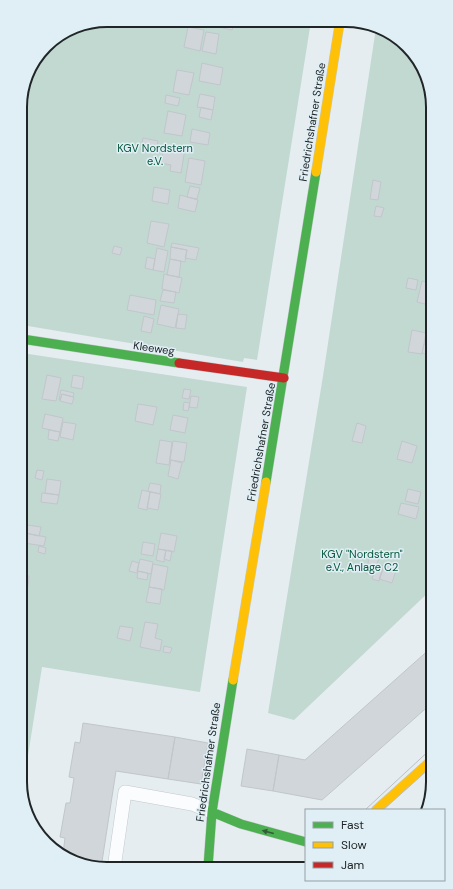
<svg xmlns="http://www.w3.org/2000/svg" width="453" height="889" viewBox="0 0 453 889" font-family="'DM Sans',sans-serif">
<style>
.green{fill:#c2d9d1}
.building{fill:#d0d6d9;stroke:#c1c6ca}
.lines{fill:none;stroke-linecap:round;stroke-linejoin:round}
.lane-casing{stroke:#c3c9cc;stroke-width:14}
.fast-casing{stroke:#c3c9cc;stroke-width:10}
.slow-casing{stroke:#c3c9cc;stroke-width:10}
.jam-casing{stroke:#c3c9cc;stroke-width:10}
.lane{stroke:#fbfcfd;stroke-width:13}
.fast{stroke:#4caf50;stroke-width:9}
.slow{stroke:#ffc107;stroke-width:9}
.jam{stroke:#c62828;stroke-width:9}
.tram{stroke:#bdbfc0;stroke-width:1}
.oneway{fill:#325d38}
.labels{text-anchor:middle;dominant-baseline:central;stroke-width:3;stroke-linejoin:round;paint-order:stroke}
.street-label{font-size:11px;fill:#202628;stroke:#e0eff5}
.park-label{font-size:11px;fill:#05563b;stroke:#e0eff5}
.rim{fill:none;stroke:#202628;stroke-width:2}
</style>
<rect width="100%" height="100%" fill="#e5edf0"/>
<path class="green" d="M107 20 311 21 257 360 244 358 243 362 22 325 21 96 29 68 49 42 74 27Z
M376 28 404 42 428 79 432 589 294 720 268 713 323 376Z
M22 353 247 387 200 692 42 667 24 781Z"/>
<path class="building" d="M206 21H235L232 30 205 24Z
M188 27 204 30 200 51 184 47Z
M206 32 219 34 216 54 202 51Z
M202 63 223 68 220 85 199 81Z
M177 70 194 73 189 95 173 92Z
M200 94 215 97 213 110 197 107Z
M166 95 180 98 178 106 165 103Z
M201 107 213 110 211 120 199 117Z
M168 111 186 115 182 136 164 133Z
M192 129 210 133 208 145 190 142Z
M143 138 158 141 156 153 141 150Z
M164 145 185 149 181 173 170 171 171 165 161 163Z
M189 158 205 161 201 185 185 182Z
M373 180 381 182 378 200 370 199Z
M190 186 200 188 197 199 187 197Z
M154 187 170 190 168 204 152 201Z
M180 195 198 200 195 212 178 208Z
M376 206 384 208 381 217 374 216Z
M151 221 169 224 164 247 147 243Z
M172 243 199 248 196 260 185 258 187 250 171 247Z
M114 246 122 248 120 255 112 253Z
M171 247 187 250 185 262 170 259Z
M157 248 168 251 164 272 153 270Z
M147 257 155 259 153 270 145 268Z
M170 259 181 261 179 277 167 275Z
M164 274 182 278 179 293 162 289Z
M408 278 418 280 416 290 406 288Z
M422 281 430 283 429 305 417 302Z
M163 290 176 292 174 303 160 301Z
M130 295 156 300 154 315 127 310Z
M161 305 179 309 175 328 157 324Z
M178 314 187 315 185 329 176 328Z
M144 316 154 319 151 333 141 331Z
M412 330 426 333 422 354 408 352Z
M424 344 430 345V355L422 353Z
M47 375 61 378 56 401 42 399Z
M73 375 84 377 82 389 71 387Z
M184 389 191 390 189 399 182 398Z
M61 390 74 393 73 397 62 394 60 400H59Z
M62 394 74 397 72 404 60 401Z
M191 396 199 397 197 408 189 407Z
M184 402 190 403 188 411 183 410Z
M138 404 157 407 153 425 135 421Z
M45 414 63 418 60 432 42 428Z
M173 415 188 418 185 433 170 430Z
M63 422 76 424 73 440 60 437Z
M357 423 366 426 362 443 352 441Z
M49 430 60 432 58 441 48 439Z
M160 440 172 442 169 465 156 463Z
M173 441 187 443 184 462 170 460Z
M402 441 417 446 412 463 397 459Z
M171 460 182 463 178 479 168 476Z
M37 470 44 471 42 480 35 478Z
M47 479 61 481 59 495 45 493Z
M150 483 161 485 160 494 148 491Z
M408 489 421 492 418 504 405 501Z
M142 490 150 492 147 510 138 508Z
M150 492 161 494 158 510 147 508Z
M42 493 59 495 57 504 41 502Z
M401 503 419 507 416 519 398 514Z
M27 525 41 527 39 536 25 533Z
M25 533 46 537 44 546 24 543Z
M161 533 177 536 174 552 158 549Z
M143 542 155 544 153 556 141 554Z
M39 546 46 548 45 554 38 552Z
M158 549 166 550 164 562 156 560Z
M166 550 172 551 170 561 164 559Z
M370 556 379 558 373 576 365 573Z
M140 559 153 562 151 574 137 571Z
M132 561 139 563 137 573 129 571Z
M385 563 397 567 392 583 379 579Z
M153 564 168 567 164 590 149 587Z
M377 564 384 566 379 581 372 579Z
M138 571 148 573 147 580 137 578Z
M23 575 29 576 28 585 23 584Z
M23 584 28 585 24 607H23Z
M149 587 162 589 160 604 146 602Z
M145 622 158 624 155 638 162 640 160 651 140 647Z
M120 626 133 628 130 641 117 638Z
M164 646 172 648 170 653 163 652Z
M432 647V703L322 800 273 791 279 755 305 760Z
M83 723 175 737 168 779 116 771 101 868H95L63 854 65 838 60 837 66 803H70L74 778 69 777 75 742 80 743Z
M175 737 208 743 201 784 168 779Z
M247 749 279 755 273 791 241 786Z"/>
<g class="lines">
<defs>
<path id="lane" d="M114 868 125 792 192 804 212 812"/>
<path id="fast" d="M22 339 179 363
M266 482 316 172
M212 812 241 824 306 842
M208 867 212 812 233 680"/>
<path id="slow" d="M316 172 340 21
M233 680 266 482
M376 810 433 759"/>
<path id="jam" d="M179 363 284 378"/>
</defs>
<use href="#lane" class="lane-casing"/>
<use href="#fast" class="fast-casing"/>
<use href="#slow" class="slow-casing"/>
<use href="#jam" class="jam-casing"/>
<use href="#lane" class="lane"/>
<use href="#fast" class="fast"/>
<use href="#slow" class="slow"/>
<use href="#jam" class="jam"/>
<path class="tram" d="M365 810 433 747
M383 810 433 765"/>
</g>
<defs><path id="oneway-solid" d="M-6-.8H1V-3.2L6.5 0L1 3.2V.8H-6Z"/></defs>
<use class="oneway" href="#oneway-solid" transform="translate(268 832) rotate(-165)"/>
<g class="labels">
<g class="street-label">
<text transform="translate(312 122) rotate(-81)">Friedrichshafner Straße</text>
<text transform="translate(154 348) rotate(8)">Kleeweg</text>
<text transform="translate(261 442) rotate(-80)">Friedrichshafner Straße</text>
<text transform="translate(208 762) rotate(-82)">Friedrichshafner Straße</text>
</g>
<g class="park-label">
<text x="155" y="148">KGV Nordstern<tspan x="155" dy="13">e.V.</tspan></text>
<text x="362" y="554">KGV "Nordstern"<tspan x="362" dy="13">e.V., Anlage C2</tspan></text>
</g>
</g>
<path d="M0 0H453V889H0ZM107 27H346A80 80 0 0 1 426 107V782A80 80 0 0 1 346 862H107A80 80 0 0 1 27 782V107A80 80 0 0 1 107 27Z" fill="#e0eff5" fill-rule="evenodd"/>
<path class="rim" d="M107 27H346A80 80 0 0 1 426 107V782A80 80 0 0 1 346 862H107A80 80 0 0 1 27 782V107A80 80 0 0 1 107 27Z"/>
<rect x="305" y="809" width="140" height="72" fill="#e0eff5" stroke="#939fa3"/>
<rect x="313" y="822" width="20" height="6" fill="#4caf50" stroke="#939fa3"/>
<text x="341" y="829" font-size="12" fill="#202628">Fast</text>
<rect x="313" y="842" width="20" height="6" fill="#ffc107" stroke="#939fa3"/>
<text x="341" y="849" font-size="12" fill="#202628">Slow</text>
<rect x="313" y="862" width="20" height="6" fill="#c62828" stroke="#939fa3"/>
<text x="341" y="869" font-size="12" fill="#202628">Jam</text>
</svg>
